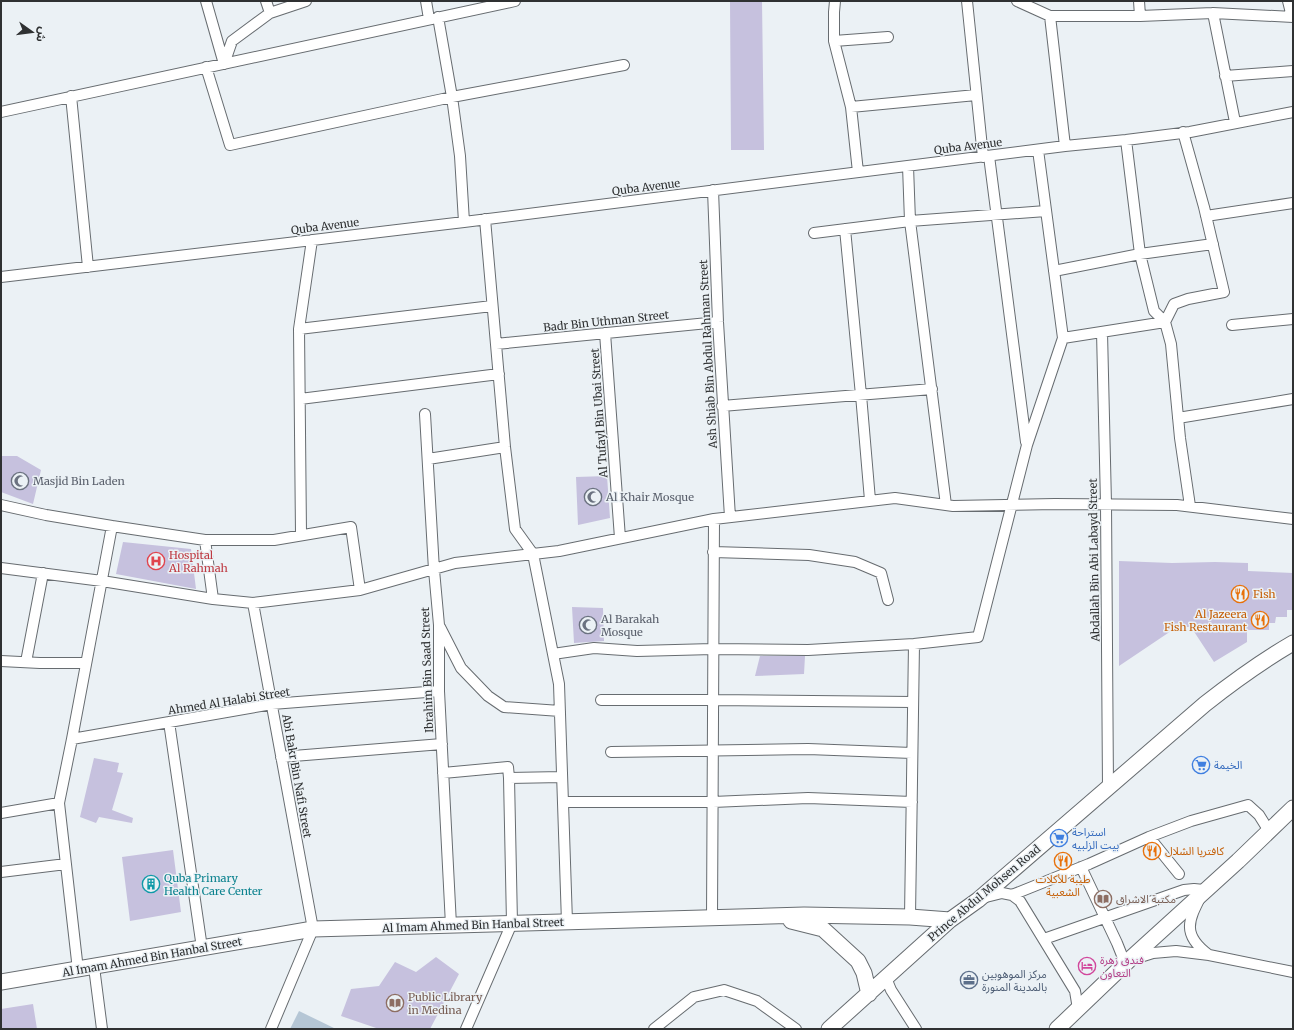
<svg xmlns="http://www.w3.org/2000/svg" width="1294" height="1030" viewBox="0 0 1294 1030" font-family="Merriweather,'Noto Sans Arabic',serif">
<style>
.green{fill:#b5c6d5}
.building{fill:#c6c1de}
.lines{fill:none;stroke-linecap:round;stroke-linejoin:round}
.street-casing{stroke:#676c70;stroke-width:12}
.secondary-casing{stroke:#676c70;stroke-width:17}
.street{stroke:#fff;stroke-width:10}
.secondary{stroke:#fff;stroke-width:15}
.labels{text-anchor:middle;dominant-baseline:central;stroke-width:3;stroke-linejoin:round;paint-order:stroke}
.street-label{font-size:11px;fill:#2f3132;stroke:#ebf1f5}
.worship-label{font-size:11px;fill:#5b616d;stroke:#ebf1f5;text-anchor:start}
.health-label{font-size:11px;fill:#be3a42;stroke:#ebf1f5;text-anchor:start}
.food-label{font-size:11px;fill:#c56008;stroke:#ebf1f5;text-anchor:start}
.shop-label{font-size:11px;fill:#366cbe;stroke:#ebf1f5;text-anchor:start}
.culture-label{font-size:11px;fill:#0d838f;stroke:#ebf1f5;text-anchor:start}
.education-label{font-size:11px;fill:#785e54;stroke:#ebf1f5;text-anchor:start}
.hotel-label{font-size:11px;fill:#b23c85;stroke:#ebf1f5;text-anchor:start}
.service-label{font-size:11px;fill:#4e5e75;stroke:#ebf1f5;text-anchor:start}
</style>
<rect width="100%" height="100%" fill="#ebf1f5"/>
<path class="green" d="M299 1011 336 1029H290Z"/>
<path class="building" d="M730 1H762L764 150H731Z
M1 456H17L41 470 33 504 1 492Z
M607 476 610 518 578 525 576 477Z
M123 542 191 549 196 589 116 574Z
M1119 561 1172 563 1215 562 1248 563V571L1293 573V610H1287V617H1276L1275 623H1269V630H1247V642L1214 662 1191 627H1177L1119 666Z
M572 607 603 608 604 641 574 643Z
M760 656H805L804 674 755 676Z
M94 758 119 763 117 772 123 773 112 810 133 818 132 823 99 817 96 823 80 817Z
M173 850 181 912 130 921 122 857Z
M436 957 459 974 430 1029H379L341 1016 351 989 379 986 395 962 416 972Z
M33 1004 37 1029H1V1009Z"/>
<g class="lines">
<defs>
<path id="street" d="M206 1 224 64
M266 1 270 13
M426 1 429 19
M835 1 834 12V41L851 107 858 172
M967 1 983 157
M1017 1 1050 16H1140L1213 13 1293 17
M1139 1 1140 16
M1288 1 1292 17
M1213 13 1235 122
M1050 16 1065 146
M438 17 452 97 460 156 464 222
M834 41 888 37
M224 64 232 41 270 13 306 1
M206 67 230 145 452 97 624 65
M1225 76 1293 71
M71 96 88 267
M851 107 976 95
M1 112 515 1
M1126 140 1140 254 1154 311 1165 322 1171 344 1180 438 1190 506
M1038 150 1063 338
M989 156 1026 442
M908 166 910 221 946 505
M713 190 718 322 730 517
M1206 216 1293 203
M485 219 505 447 515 529 533 554 559 684 567 922
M845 229 861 395 870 500
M814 233 910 221 1046 211
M1054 271 1140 254 1213 244
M1 277 464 222 1065 146 1126 140 1190 132 1293 112
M1232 325 1293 319
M299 329 492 306
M1102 332 1106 504 1108 787
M605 333 620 538
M496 344 718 322
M300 399 499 374
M722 406 932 389
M425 414 434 570 439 625V691L451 925
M1178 418 1293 399
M428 459 505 447
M1 505 46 515 112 526 205 540H274L351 527 360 590
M301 534 299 329 312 240
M205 540 213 599
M713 552 809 555 855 562 881 573 888 600
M1 568 102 581 213 599 253 603 360 590 455 563 559 551 714 519 895 498 953 506 1055 504 1177 505 1293 519
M253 603 313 929 271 1029
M440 627 461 668 488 696 504 707 560 711
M553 654 594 648 637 651 713 649 808 650 914 644 978 637 1027 445 1063 338 1165 322 1174 304 1188 299 1224 292 1204 207 1183 132
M1 661 40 663H86
M26 662 43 573
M601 700H713L913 702
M169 722 202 948
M72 739 272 704 439 691
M611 752 808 749 912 753
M281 757 442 744
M443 773 508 767 509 778 562 777
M563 802H713L808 798 912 802
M1 813 59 803
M1149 837 1179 874
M1081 867 1117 943 1123 958 1119 969
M1 872 66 864
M1012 895 1089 864 1149 837 1191 821 1248 805 1259 815 1269 831
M982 898 1002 893 1012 895 1020 901 1075 991 1078 1009
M910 917 914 644
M712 918 714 519
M1044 939 1184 890 1194 889 1204 890C1190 918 1179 933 1209 955
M1134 959 1153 953 1176 951 1209 955 1293 972
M94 967 102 1029
M78 970 59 803 72 739 112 526
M886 978 891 990 916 1029
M466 1029 512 923 509 778
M654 1029 694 997 724 990 757 1001 796 1029"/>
<path id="secondary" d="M791 921 823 929 858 961 864 973 869 994
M1 982 313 929 804 915 910 917 950 920
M829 1029 950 920 978 900 1205 704C1233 682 1262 661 1293 643
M1057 1029 1129 960 1238 861 1293 808"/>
</defs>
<use href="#street" class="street-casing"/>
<use href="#secondary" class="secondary-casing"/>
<use href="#street" class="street"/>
<use href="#secondary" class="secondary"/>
</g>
<defs>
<symbol id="mosque-ring" viewBox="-11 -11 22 22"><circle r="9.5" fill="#ebf1f5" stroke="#6b7280" stroke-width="1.5"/><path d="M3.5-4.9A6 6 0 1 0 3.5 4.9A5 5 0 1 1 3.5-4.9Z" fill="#6b7280"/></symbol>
<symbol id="hospital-ring" viewBox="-11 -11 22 22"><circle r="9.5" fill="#ebf1f5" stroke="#e0444e" stroke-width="1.5"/><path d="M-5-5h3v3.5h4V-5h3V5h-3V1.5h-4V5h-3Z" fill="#e0444e"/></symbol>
<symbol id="restaurant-ring" viewBox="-11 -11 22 22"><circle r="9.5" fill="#ebf1f5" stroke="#e8710a" stroke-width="1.5"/><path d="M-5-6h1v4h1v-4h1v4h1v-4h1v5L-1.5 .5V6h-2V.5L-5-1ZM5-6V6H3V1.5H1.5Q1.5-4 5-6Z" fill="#e8710a"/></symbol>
<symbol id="supermarket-ring" viewBox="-11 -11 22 22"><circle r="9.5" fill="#ebf1f5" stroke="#3f7fe0" stroke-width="1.5"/><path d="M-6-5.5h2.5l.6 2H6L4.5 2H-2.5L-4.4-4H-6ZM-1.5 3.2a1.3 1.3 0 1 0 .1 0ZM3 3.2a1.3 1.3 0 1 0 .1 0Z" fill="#3f7fe0"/></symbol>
<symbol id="building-ring" viewBox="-11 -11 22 22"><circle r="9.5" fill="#ebf1f5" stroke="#0f9aa8" stroke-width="1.5"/><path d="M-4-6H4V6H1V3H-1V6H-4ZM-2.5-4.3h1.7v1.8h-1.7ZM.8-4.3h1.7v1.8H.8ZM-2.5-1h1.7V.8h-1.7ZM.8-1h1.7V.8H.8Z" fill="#0f9aa8"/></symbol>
<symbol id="library-ring" viewBox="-11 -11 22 22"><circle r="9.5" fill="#ebf1f5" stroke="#8d6e63" stroke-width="1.5"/><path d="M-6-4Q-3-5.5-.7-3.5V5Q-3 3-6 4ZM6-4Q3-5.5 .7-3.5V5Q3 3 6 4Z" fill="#8d6e63"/></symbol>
<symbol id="hotel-ring" viewBox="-11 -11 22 22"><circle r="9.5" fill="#ebf1f5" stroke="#d1479c" stroke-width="1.5"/><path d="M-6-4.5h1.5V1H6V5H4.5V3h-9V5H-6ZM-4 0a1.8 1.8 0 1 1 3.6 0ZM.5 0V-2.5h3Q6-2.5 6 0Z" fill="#d1479c"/></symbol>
<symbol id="office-ring" viewBox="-11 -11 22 22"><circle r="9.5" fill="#ebf1f5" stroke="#5c6f8a" stroke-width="1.5"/><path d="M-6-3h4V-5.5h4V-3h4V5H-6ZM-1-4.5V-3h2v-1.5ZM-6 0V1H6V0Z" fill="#5c6f8a"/></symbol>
</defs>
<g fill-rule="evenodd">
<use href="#mosque-ring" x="10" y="471" width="20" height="20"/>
<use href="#mosque-ring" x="583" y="487" width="20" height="20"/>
<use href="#hospital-ring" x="146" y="551" width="20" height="20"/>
<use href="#restaurant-ring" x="1230" y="584" width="20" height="20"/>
<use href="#restaurant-ring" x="1250" y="610" width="20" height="20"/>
<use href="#mosque-ring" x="578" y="615" width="20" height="20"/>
<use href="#supermarket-ring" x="1191" y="755" width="20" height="20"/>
<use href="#supermarket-ring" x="1049" y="828" width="20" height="20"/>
<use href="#restaurant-ring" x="1142" y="841" width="20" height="20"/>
<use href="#restaurant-ring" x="1053" y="851" width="20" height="20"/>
<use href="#building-ring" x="141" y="874" width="20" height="20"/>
<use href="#library-ring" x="1093" y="889" width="20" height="20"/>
<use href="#hotel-ring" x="1077" y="956" width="20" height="20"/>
<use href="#office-ring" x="959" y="970" width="20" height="20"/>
<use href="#library-ring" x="385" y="993" width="20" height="20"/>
</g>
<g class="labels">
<g class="street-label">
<text transform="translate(968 146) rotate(-7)">Quba Avenue</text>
<text transform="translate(646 187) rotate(-7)">Quba Avenue</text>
<text transform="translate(325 226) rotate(-7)">Quba Avenue</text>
<text transform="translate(606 321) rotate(-6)">Badr Bin Uthman Street</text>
<text transform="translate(708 354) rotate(-93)">Ash Shiab Bin Abdul Rahman Street</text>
<text transform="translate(599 413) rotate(-94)">Al Tufayl Bin Ubai Street</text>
<text transform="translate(1094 560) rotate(-91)">Abdallah Bin Abi Labayd Street</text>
<text transform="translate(427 670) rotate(-92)">Ibrahim Bin Saad Street</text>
<text transform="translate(229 701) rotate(-9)">Ahmed Al Halabi Street</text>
<text transform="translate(297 776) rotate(80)">Abi Bakr Bin Nafi Street</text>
<text transform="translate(984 893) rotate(-40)">Prince Abdul Mohsen Road</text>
<text transform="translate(473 925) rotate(-2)">Al Imam Ahmed Bin Hanbal Street</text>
<text transform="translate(152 957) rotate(-10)">Al Imam Ahmed Bin Hanbal Street</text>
</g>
<g class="worship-label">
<text x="33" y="481">Masjid Bin Laden</text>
<text x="606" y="497">Al Khair Mosque</text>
<text x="601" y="619">Al Barakah<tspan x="601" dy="13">Mosque</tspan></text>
</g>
<g class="health-label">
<text x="169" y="555">Hospital<tspan x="169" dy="13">Al Rahmah</tspan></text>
</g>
<g class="food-label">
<text x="1253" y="594">Fish</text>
<text x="1247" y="614" text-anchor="end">Al Jazeera<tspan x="1247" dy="13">Fish Restaurant</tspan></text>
<text x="1165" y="851">كافتريا الشلال</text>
<text x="1063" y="879" text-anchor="middle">طيبة للأكلات<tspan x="1063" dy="13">الشعبية</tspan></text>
</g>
<g class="shop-label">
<text x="1214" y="765">الخيمة</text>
<text x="1072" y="832">استراحة<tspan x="1072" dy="13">بيت الزلبيه</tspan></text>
</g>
<g class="culture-label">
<text x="164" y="878">Quba Primary<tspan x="164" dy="13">Health Care Center</tspan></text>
</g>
<g class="education-label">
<text x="1116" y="899">مكتبة الاشراق</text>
<text x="408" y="997">Public Library<tspan x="408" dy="13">in Medina</tspan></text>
</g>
<g class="hotel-label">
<text x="1100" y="960">فندق زهرة<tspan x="1100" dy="13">التعاون</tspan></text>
</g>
<g class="service-label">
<text x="982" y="974">مركز الموهوبين<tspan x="982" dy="13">بالمدينة المنورة</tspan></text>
</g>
</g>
<rect width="1294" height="1030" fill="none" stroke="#2f3132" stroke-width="4"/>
<g transform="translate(32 32) rotate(104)" stroke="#ebf1f5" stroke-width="3" paint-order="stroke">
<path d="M0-3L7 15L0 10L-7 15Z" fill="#2f3132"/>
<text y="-6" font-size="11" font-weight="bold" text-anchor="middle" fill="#2f3132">ش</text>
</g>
</svg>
